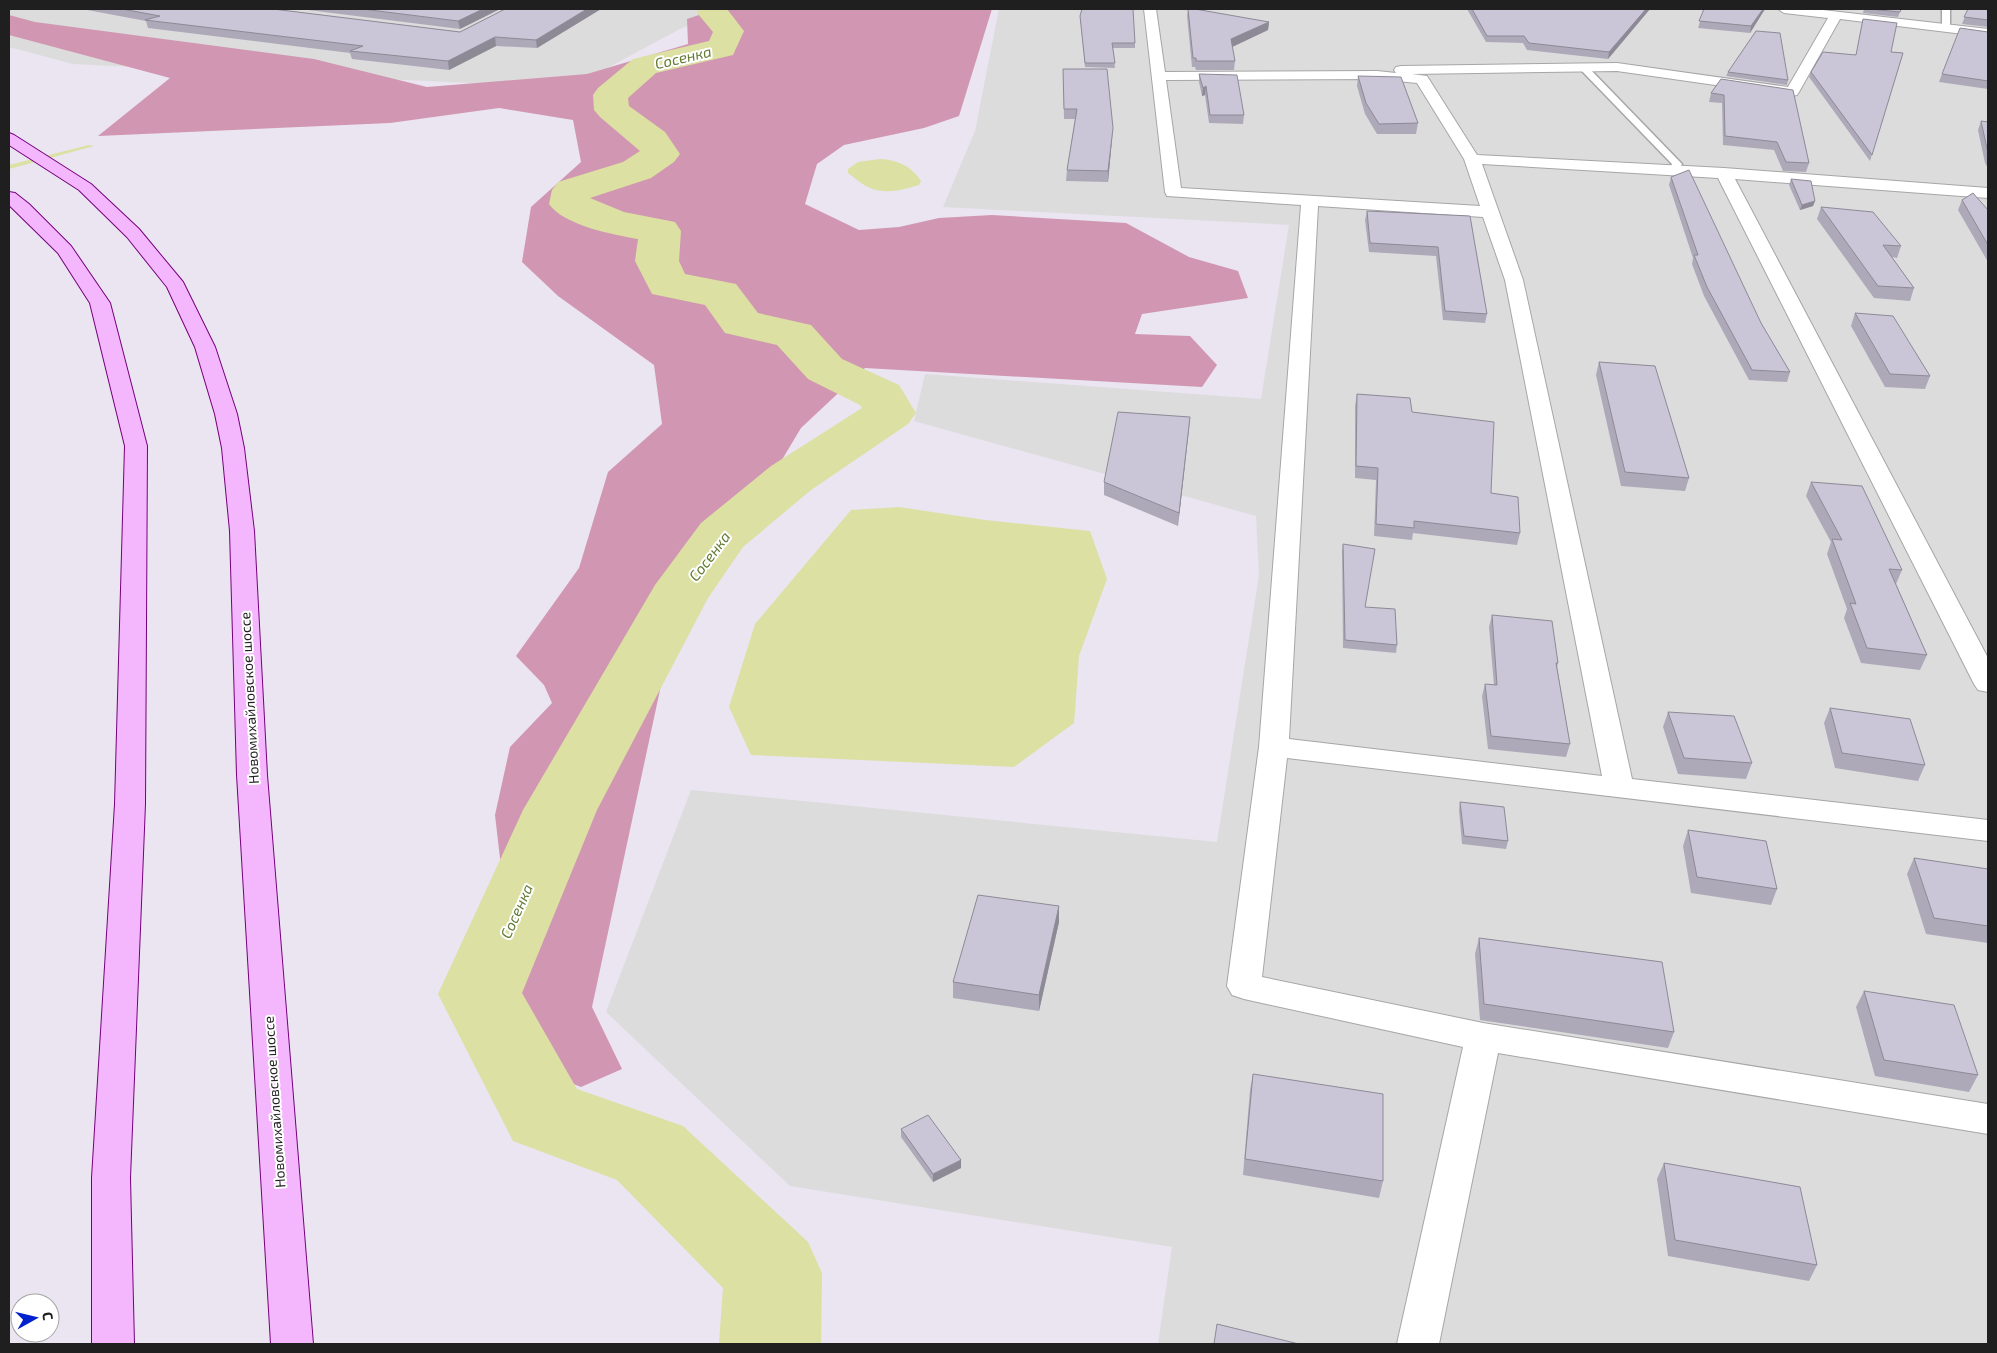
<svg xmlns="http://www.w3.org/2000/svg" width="1997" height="1353" viewBox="0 0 1997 1353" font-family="'Exo 2',sans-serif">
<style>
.residential{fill:#dcdcdd}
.forest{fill:#d197b2}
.water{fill:#dce0a3}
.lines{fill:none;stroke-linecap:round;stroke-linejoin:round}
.stream{fill:#dce0a3;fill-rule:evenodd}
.river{fill:#dce0a3;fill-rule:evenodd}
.service-casing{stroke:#a6a6a6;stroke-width:3}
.minor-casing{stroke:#a6a6a6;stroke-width:2}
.secondary-casing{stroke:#75007c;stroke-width:2}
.service{fill:#fff;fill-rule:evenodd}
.minor{fill:#fff;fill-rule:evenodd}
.secondary{fill:#f4b6fd;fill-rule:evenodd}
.wall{fill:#aea9b9}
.shaded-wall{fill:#8d8a96}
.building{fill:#cac5d7;stroke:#8d8a96}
.labels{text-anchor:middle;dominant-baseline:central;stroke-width:4;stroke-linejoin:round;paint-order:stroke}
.street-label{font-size:14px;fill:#1f1f1f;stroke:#fff}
.water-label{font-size:15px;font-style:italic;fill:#637b33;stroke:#fff}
</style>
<rect width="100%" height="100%" fill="#eae5f0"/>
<path class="residential" d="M9 9H728L680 29 583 81 533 86 73 64 9 47Z
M999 9H1988V1344H1158L1172 1247 790 1186 606 1012 691 790 1217 842 1259 575 1256 516 914 421 925 374 1261 399 1289 225 943 207 975 131Z"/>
<path class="forest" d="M717 9H992L959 116 924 128 844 145 817 164 805 204 859 230 899 227 939 218 992 215 1126 223 1189 257 1238 271 1248 298 1142 314 1135 334 1190 336 1217 365 1202 387 865 368 801 428 669 648 592 1007 622 1069 581 1087 533 1068 511 953 495 815 510 747 552 703 544 685 516 656 579 568 608 472 662 424 654 365 558 296 522 262 531 207 581 162 573 120 499 108 390 123 98 136 170 78 9 35V15L35 22 314 59 427 87 587 74 688 44 687 19Z"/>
<path class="water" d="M880 159C897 160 912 166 921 181L919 185C903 190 884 195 868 187 861 184 854 177 848 173V169L858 162Z
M899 507 985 520 1090 531 1107 579 1079 656 1074 723 1014 767 751 755 729 707 755 624 851 510Z"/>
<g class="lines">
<path class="stream" d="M89 145 94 146 9 169V165Z"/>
<path class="river" d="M697 9H727L744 31 733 55 656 73 628 98 629 106 665 132 680 154 674 162 651 178 590 198 624 212 675 222 681 231 679 261 685 274 736 284 758 313 811 325 842 359 899 385 916 413 908 424 811 490 743 547 708 598 597 810 522 993 577 1089 683 1126 808 1242 822 1273 821 1344H719L723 1288 617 1180 513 1141 438 994 523 810 655 585 701 523 771 466 862 408 860 405 808 379 777 345 725 333 705 305 652 294 635 261 638 239C614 235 563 225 549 204L552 190 558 182 623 162 640 151 600 117 594 110 593 95 598 88 633 59 709 41 713 32 698 14Z"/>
<defs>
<path id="service" d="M1942 9H1950V28L1946 30 1942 28Z
M1580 65H1586L1680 162 1682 164 1677 173H1671L1669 171 1672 164 1580 69Z"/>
<path id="minor" d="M1144 9H1156L1165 72 1377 71 1396 73 1394 70 1396 67 1401 66 1617 63 1788 87 1828 18 1784 13 1778 9H1814L1988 29V37L1840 19 1799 92 1797 95 1792 96 1617 71 1412 74 1427 76 1477 155 1724 168 1988 188V198L1735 179 1988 658V692L1978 690 1974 684 1718 178 1482 164 1523 280 1632 779 1988 820V841L1287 758 1262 977 1483 1023 1988 1104V1134L1498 1053 1439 1344H1397L1463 1047 1244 999 1232 995 1227 986 1259 747 1301 205 1167 196 1165 192ZM1377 79 1417 83 1464 159 1480 206 1181 188 1166 80ZM1318 206 1483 217 1505 280 1602 776 1289 739Z"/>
<path id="secondary" d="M9 133 14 135 91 184 139 229 183 282 215 347 237 414 244 448 254 531 267 775 313 1344H271L237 775 230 531 222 448 215 414 195 347 167 287 127 237 79 190 9 145Z
M9 192 15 193 29 204 71 246 110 303 147 446 145 804 130 1178 134 1344H92V1178L115 804 125 446 90 303 58 253 9 205Z"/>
</defs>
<use href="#service" class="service-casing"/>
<use href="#minor" class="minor-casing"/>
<use href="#secondary" class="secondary-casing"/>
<use href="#service" class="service"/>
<use href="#minor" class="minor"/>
<use href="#secondary" class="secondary"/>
</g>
<path class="wall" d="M82 9H273L460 32 505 9H601L537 48 496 46 449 70 352 59 350 53 148 28 146 21Z
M300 9H500L460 29Z
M1188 9 1269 22 1268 30 1232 47 1235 61 1234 70H1196L1195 67H1192L1187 16Z
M1467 9H1650L1608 59 1527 50 1523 43 1486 42Z
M1704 9H1765L1750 33 1698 28Z
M1864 9H1901L1898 17 1863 13Z
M1968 9H1988V27L1962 24Z
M1080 16 1135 43V48H1113L1115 68 1085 67Z
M1863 19 1891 52 1903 53 1870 161 1809 77 1811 72 1856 55Z
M1988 32V89L1939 82 1942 74Z
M1063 69 1112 139 1108 182 1066 181 1067 170 1075 119H1064Z
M1728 72 1788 80 1787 85 1726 76Z
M1199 74 1244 115 1243 124 1209 123 1205 95 1202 96 1199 82Z
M1358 76 1418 123 1416 134H1377L1365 114 1357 86Z
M1721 79 1809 163 1806 172 1783 171 1774 150 1723 145 1722 103 1709 102 1711 93Z
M1981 121 1988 122V168L1985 163 1978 130Z
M1671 177 1761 323 1790 372 1787 382 1749 380 1704 296 1692 264 1693 258 1669 185Z
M1791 179 1815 201 1813 206 1800 210 1789 185Z
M1962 200 1988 210V262L1958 210Z
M1821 207 1901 246 1897 258 1892 257 1914 288 1910 301 1874 298 1817 219Z
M1367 211 1470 216 1487 314 1485 323 1443 320 1436 256 1369 252 1365 220Z
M1855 313 1930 376 1925 389 1885 387 1851 326Z
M1599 362 1689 478 1685 491 1621 486 1596 375Z
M1357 394 1412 412 1491 493 1520 533 1517 545 1413 533 1412 540 1374 536 1376 480 1355 478V406Z
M1190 417 1178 526 1104 495V482Z
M1811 482 1902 570 1896 584 1927 655 1920 670 1861 663 1844 618 1847 609 1827 554 1831 542 1806 496Z
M1343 544 1365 607 1397 645 1396 653 1343 648 1342 551Z
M1492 615 1558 663 1557 667 1570 744 1566 757 1488 749 1482 696 1485 684 1494 685 1489 627Z
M1830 708 1925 765 1918 781 1835 768 1824 723Z
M1668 712 1752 763 1746 779 1678 774 1663 727Z
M1460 802 1508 841 1506 849 1462 844 1459 810Z
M1688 830 1777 889 1771 905 1691 893 1683 846Z
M1914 858 1988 869V943L1926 934 1907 874Z
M1059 906V922L1039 1011 953 998V982Z
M1479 938 1674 1032 1668 1048 1480 1020 1475 954Z
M1864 991 1978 1075 1969 1092 1875 1076 1856 1007Z
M1253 1074 1383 1181 1379 1198 1243 1175 1250 1090Z
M901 1129 961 1160V1168L933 1182 901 1137Z
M1664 1163 1817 1265 1809 1281 1668 1256 1657 1179Z"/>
<path class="shaded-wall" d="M483 9H500L460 29 458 21Z
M587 9H601L537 48 536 40Z
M1646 9H1650L1608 59 1609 52Z
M1763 9H1765L1750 33 1751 26Z
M1269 22 1268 30 1230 48 1231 39Z
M495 37 496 46 449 70 448 61Z
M1206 86 1205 95 1202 96 1203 88Z
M1113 128 1112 139 1108 182V171Z
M1815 201 1813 206 1800 210 1802 205Z
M1190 417 1189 429 1178 526 1179 513Z
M1059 906V922L1039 1011V995Z
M961 1160V1168L933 1182V1174Z"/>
<path class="building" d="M122 9H273L460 32 505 9H587L536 40 495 37 448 61 350 51 363 46 145 20 160 16Z
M362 9H483L458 21Z
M1082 9H1133L1135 43H1112L1115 63H1085L1080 16Z
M1188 9H1195L1269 22 1231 39 1235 61H1196V58H1193Z
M1472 9H1646L1609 52 1529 43 1524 36H1487Z
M1704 9H1763L1751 26 1699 21Z
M1869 9H1901L1900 12Z
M1968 9H1988V20L1964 17Z
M1863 19 1897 23 1891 52 1903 53 1872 155 1811 72 1823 52 1856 55Z
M1960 28 1988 32V81L1942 74Z
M1756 31 1780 33 1788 80 1728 72Z
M1063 69H1107L1113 128 1108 171 1067 170 1077 109H1064Z
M1199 74 1237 75 1244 115H1210L1206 86 1203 88Z
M1358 76 1401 77 1418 123 1379 124 1366 103Z
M1721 79 1793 90 1809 163 1786 162 1777 142 1725 136 1724 95 1711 93Z
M1981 121 1988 122V154V153Z
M1689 170 1761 323 1790 372 1752 370 1707 287 1694 255H1698L1671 177Z
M1791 179 1811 181 1815 201 1802 205Z
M1973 193 1988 210V245L1962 200Z
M1821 207 1873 212 1901 246 1883 245 1914 288 1878 286Z
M1367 211 1470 216 1487 314 1445 311 1438 247 1370 243Z
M1855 313 1893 316 1930 376 1890 374Z
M1599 362 1655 366 1689 478 1625 472Z
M1357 394 1410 398 1412 412 1494 422 1491 493 1518 497 1520 533 1414 521V528L1376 524 1378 468 1356 466Z
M1118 412 1190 417 1179 513 1104 482Z
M1811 482 1862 486 1902 570 1889 569 1927 655 1867 648 1850 603 1856 604 1832 539 1842 540Z
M1343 544 1375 549 1365 607 1395 609 1397 645 1345 640Z
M1492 615 1552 621 1558 663H1556L1570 744 1491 736 1485 684 1497 685Z
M1830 708 1910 719 1925 765 1842 753Z
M1668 712 1734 716 1752 763 1684 758Z
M1460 802 1504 807 1508 841 1464 836Z
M1688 830 1766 841 1777 889 1697 877Z
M1914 858 1988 869V926L1934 918Z
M978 895 1059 906 1039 995 953 982Z
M1479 938 1662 962 1674 1032 1484 1004Z
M1864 991 1954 1005 1978 1075 1884 1060Z
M1253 1074 1383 1094V1181L1245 1159Z
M928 1115 961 1160 933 1174 901 1129Z
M1664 1163 1800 1187 1817 1265 1675 1240Z
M1217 1324 1299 1344H1214Z"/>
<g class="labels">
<g class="street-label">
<text transform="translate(249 698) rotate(-93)">Новомихайловское шоссе</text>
<text transform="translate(274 1102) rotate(-94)">Новомихайловское шоссе</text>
</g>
<g class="water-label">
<text transform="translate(683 57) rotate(-13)">Сосенка</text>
<text transform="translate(709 556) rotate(-53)">Сосенка</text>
<text transform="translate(516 911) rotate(-66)">Сосенка</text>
</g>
</g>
<rect width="1997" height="1353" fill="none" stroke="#1f1f1f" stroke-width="20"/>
<g transform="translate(35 1318) rotate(82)"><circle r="24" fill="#ffffff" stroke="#a5a5a5"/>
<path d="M0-4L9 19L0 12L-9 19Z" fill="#0022ce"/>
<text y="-8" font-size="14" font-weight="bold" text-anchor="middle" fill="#1f1f1f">С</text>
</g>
</svg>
